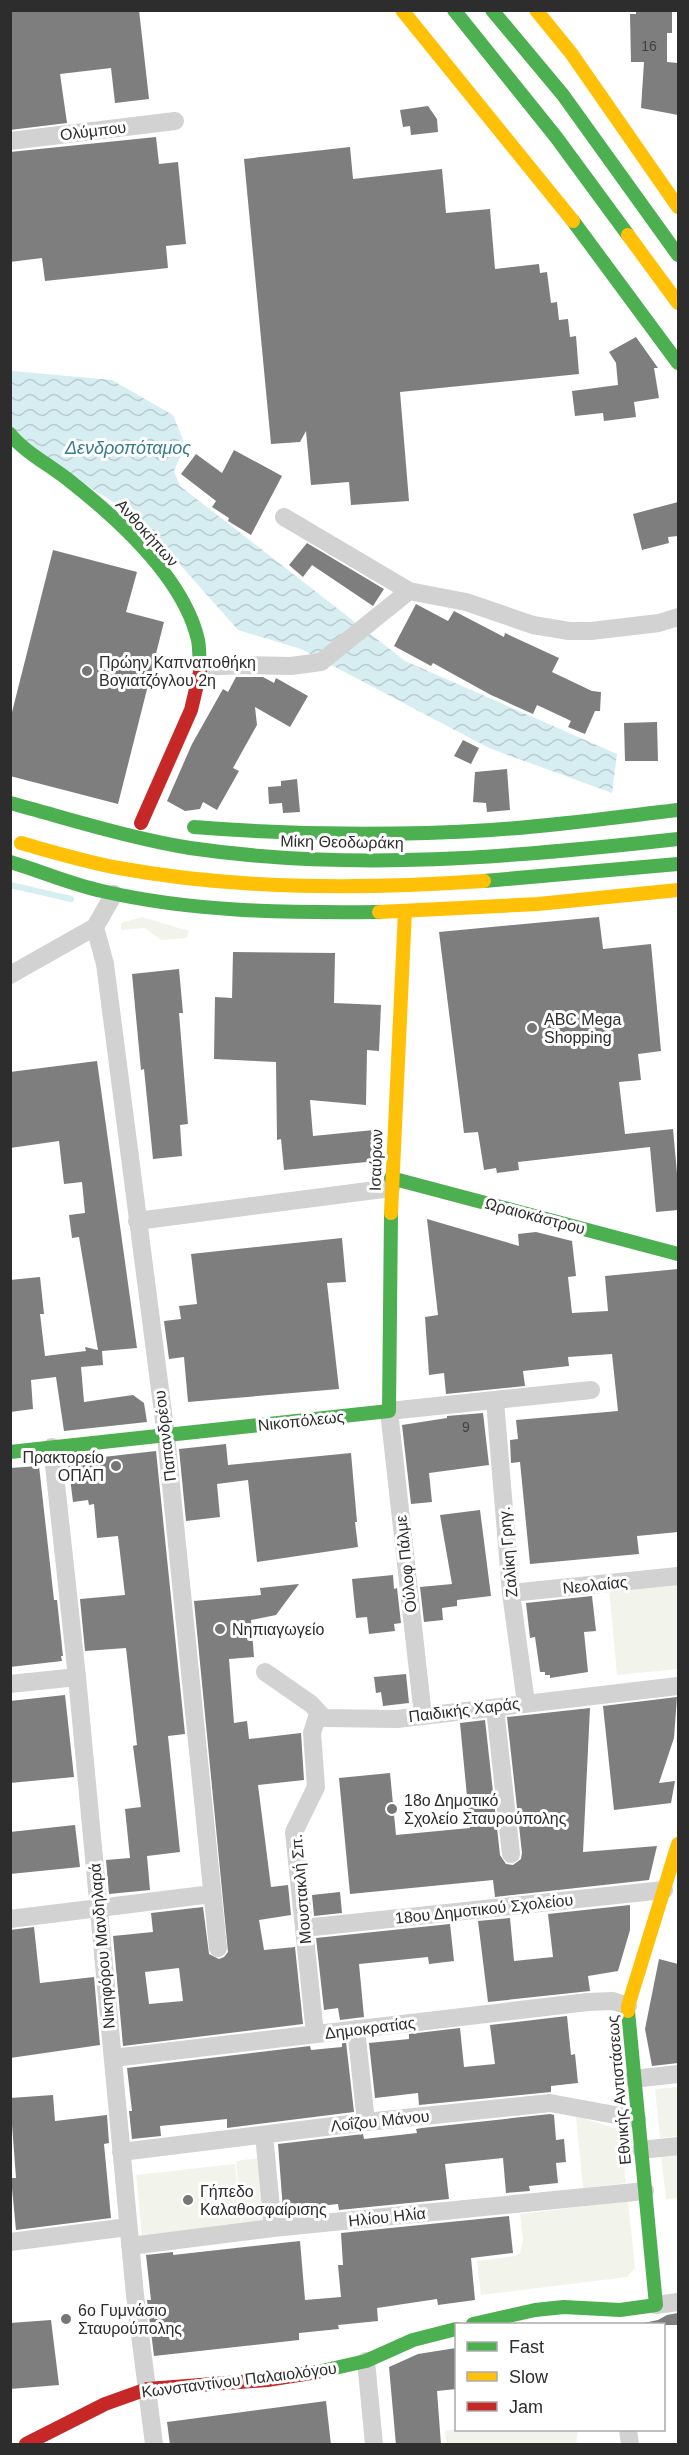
<svg xmlns="http://www.w3.org/2000/svg" width="689" height="2455" viewBox="0 0 689 2455" font-family="Helvetica,sans-serif">
<style>
.grass{fill:#f2f4eb}
.water{fill:url(#water-waves)}
.lines{fill:none;stroke-linecap:round;stroke-linejoin:round}
.stream{stroke:#d6edf2;stroke-width:6}
.building{fill:#7e7e7e;fill-rule:evenodd}
.street{stroke:#d2d2d2;stroke-width:18}
.fast{stroke:#4caf50;stroke-width:14}
.slow{stroke:#ffc107;stroke-width:14}
.jam{stroke:#c62828;stroke-width:14}
.poi-dot{fill:#767676;stroke:#fff;stroke-width:2}
.labels{text-anchor:middle;dominant-baseline:central;stroke-width:6;stroke-linejoin:round;paint-order:stroke}
.number-label{font-size:14px;fill:#414141}
.street-label{font-size:16px;fill:#2d2d2d;stroke:#fff}
.poi-label{font-size:16px;fill:#2d2d2d;stroke:#fff;text-anchor:start}
.water-label{font-size:18px;font-style:italic;fill:#377c8b;stroke:#fff}
</style>
<defs>
<pattern id="water-waves" width="16" height="10" patternUnits="userSpaceOnUse" patternTransform="scale(1.5)"><rect width="16" height="10" fill="#d6edf2"/><path d="M0 5q4-4 8 0t8 0" fill="none" stroke="#b8ccd0"/></pattern>
</defs>
<rect width="100%" height="100%" fill="#fff"/>
<path class="grass" d="M142 917 189 931 187 938 161 940 145 928 121 930V923Z
M678 1582V1669L617 1675 609 1589Z
M678 2087V2136L660 2138 655 2089Z
M576 2116 621 2130 626 2183 583 2188Z
M678 2154V2198L666 2199 661 2156Z
M257 2158 267 2221 242 2223 236 2161Z
M235 2164 241 2224 142 2235 136 2175Z
M628 2201 635 2268 627 2277 481 2295 477 2261 515 2256 520 2253 523 2240 520 2214Z
M456 2429 578 2430 576 2444H446L445 2431Z"/>
<path class="water" d="M13 371 112 380 173 415 185 445 174 471 180 486 405 661 617 754 612 793 489 748 301 649 238 630 175 559 113 502 11 437 10 372Z"/>
<g class="lines">
<path class="stream" d="M10 885 71 899"/>
</g>
<path class="building" d="M10 10H139L149 99 115 103 111 68 60 74 67 123 10 130Z
M636 10H672V33H667V62L678 63V115L641 108 644 62H631L630 14H636Z
M428 106 437 119 438 132 411 135 410 126 403 127 400 110Z
M156 137 159 164 178 162 186 244 166 246 168 268 45 281 42 258 10 262V152Z
M350 147 353 179 442 169 446 213 490 209 495 269 539 264 540 273 547 272 551 303 557 302 559 320 568 319 570 337 576 336 579 374 400 392 409 501 351 505 349 482 311 485 306 431 300 442 271 444 244 159Z
M636 337 658 368H654L659 398 634 402 636 417 604 421 603 413 575 416 572 391 618 385 616 363 609 352Z
M234 450 282 476 251 535 228 521 229 518 212 507 216 501 181 474 196 454 222 473Z
M678 502V536L668 537 669 543 642 550 633 514Z
M307 543 384 589 373 606 312 565 303 577 289 565Z
M53 550 137 572 126 612 164 622 118 804 10 776V720Z
M416 604 448 621 454 611 504 637 505 633 559 658 552 672 592 691 601 692 600 711H595L585 734 568 727 571 721 567 719 537 705 533 714 491 695 433 663 431 666 394 646Z
M236 677H263L274 683 276 678 308 696 290 727 255 707 257 725 233 768 239 771 217 810 203 802 200 809 185 811 167 801 192 744 223 689 228 692Z
M657 722 658 761H625L624 723Z
M463 740 479 748 471 764 454 756Z
M507 769 510 810 487 812 486 803 473 802 475 772Z
M297 779 300 812 283 813 282 803 269 804 268 787 281 786V781Z
M599 917 603 949 651 944 661 1051 638 1054 641 1080 619 1082 625 1134 673 1129 678 1184V1210L656 1212 650 1147 518 1162 519 1170 497 1173 496 1168 484 1170 478 1132 464 1133 439 932Z
M233 952 335 953 334 1003 381 1005 379 1051 367 1050 366 1105 310 1100 313 1136 374 1130 377 1161 284 1170 281 1139 277 1140 276 1062 214 1059 215 997 232 998Z
M179 969 183 1013H179L188 1124 180 1125 182 1156 153 1159 144 1069 141 1070 132 974Z
M97 1061 137 1348 102 1351 103 1365 81 1367 84 1402 133 1395 144 1403 147 1422 64 1431 56 1377 31 1380 33 1409 10 1412V1280L40 1277 44 1314H40L45 1356 86 1351 85 1347 98 1350 79 1237 72 1238 69 1215 85 1213 82 1182 64 1184 59 1141 10 1148V1072Z
M427 1219 519 1246 518 1234 536 1232 572 1241 576 1276 568 1277 572 1313 608 1311 605 1276 678 1269V1532L637 1536 639 1554 530 1564 520 1462 511 1463 510 1440 518 1439 516 1420 618 1411 612 1354 568 1357 569 1366 523 1371 525 1386 446 1394 444 1373 429 1375 425 1317 438 1315Z
M342 1238 346 1282 327 1283 339 1389 188 1402 184 1357 169 1359 164 1321 181 1319 179 1306 197 1304 191 1254Z
M483 1413 489 1465 429 1473 432 1502 411 1504 402 1425 447 1418V1416Z
M226 1444 228 1465 351 1453 357 1522H355L358 1547 257 1562 248 1480 217 1484 220 1517 186 1521 179 1449Z
M156 1451 185 1734 168 1736 180 1852 147 1856 150 1890 109 1894 106 1860 130 1858 125 1809 141 1807 133 1746 137 1745 126 1648 85 1651 80 1599 125 1595 118 1536 97 1538 94 1504 89 1505 88 1500 73 1502 68 1461Z
M39 1466 54 1600H57L63 1656H61L62 1661 10 1667V1468Z
M480 1510 491 1596 457 1600V1606L442 1608 443 1620 424 1622 420 1587 452 1584 440 1515Z
M393 1575 394 1589 397 1588 401 1623 394 1624 395 1631 369 1634 367 1617 356 1618 352 1579Z
M299 1584 276 1615 251 1620 254 1657 229 1659 234 1723 247 1721 249 1739 301 1733 304 1780 258 1785 271 1887 288 1885 291 1915 259 1920 264 1950 295 1947 303 2024 123 2046 113 1936 153 1932 151 1913 203 1907 209 1954 219 1959 224 1957 228 1952 194 1601 261 1595 260 1588ZM179 1968 183 2001 149 2004 145 1972Z
M592 1596 596 1631 584 1632 588 1672 550 1678V1675H545V1672H540L535 1637 530 1638 526 1603Z
M406 1674 409 1703 383 1706 381 1692 376 1693 374 1677Z
M65 1695 74 1777 10 1783V1701Z
M677 1697 674 1738 659 1783 675 1781 671 1803 614 1810 603 1706Z
M590 1708 583 1852 657 1846 649 1880 495 1897 493 1880 350 1894 339 1778 390 1773 396 1835 470 1828 460 1723 485 1720 500 1855 506 1864 513 1865 521 1859 522 1853 507 1717Z
M75 1825 80 1867 10 1874V1832Z
M340 1892 342 1913 314 1916 312 1895Z
M630 1905V1930L618 1971 588 1976 590 1991 488 2002 478 1921 510 1918 514 1961 553 1957 548 1914Z
M450 1924 454 1961 429 1964 428 1957 359 1964 364 2017 340 2020 338 2008 324 2010 316 1938Z
M34 1927 40 1983 94 1977 100 2045 10 2058V1930Z
M659 1959 678 1964V2063L652 2066 645 2029Z
M567 2016 571 2055 575 2054 578 2083 551 2086V2092L419 2105 418 2093 375 2098 369 2043 409 2039V2034L460 2028 464 2067 495 2064 490 2025Z
M342 2042H346L354 2112 227 2128V2119L160 2126 161 2136 132 2139 129 2111H132L127 2068 310 2046 311 2050 342 2047Z
M53 2095 55 2121 107 2115 109 2143 104 2144 111 2218 16 2230 11 2178H16L10 2098Z
M550 2114 554 2115 556 2140 564 2139 566 2162 556 2163 558 2183 529 2186 530 2191 506 2193 503 2158 445 2164 449 2199 339 2210 338 2204 283 2210 278 2144 363 2134 364 2139 417 2133 416 2129 422 2128Z
M509 2216 513 2253 471 2258 475 2300 438 2305 437 2299 377 2308 378 2321 338 2325 339 2329 299 2333V2340L154 2356 147 2300H151L146 2255 173 2252V2255L300 2241 305 2300 341 2297 338 2265H343L341 2233Z
M678 2313V2325H633L658 2320 667 2315Z
M51 2320 59 2385 10 2389V2323Z
M456 2348V2389L437 2391 441 2445H396L389 2367 418 2354Z
M326 2401 331 2445H170L167 2422Z"/>
<g class="lines">
<path class="street" d="M10 141 175 121
M284 517 409 591 466 602 533 625 569 631H591L659 623 678 617
M201 667 242 665 291 666 321 662 409 591
M95 927 105 964 166 1436 218 1948
M10 975 95 927 114 894
M137 1221 391 1188
M495 1401 511 1593 526 1703
M52 1447 77 1677 135 2295 154 2444
M511 1593 678 1576
M265 1672 311 1704 324 1718 397 1719 678 1686
M10 1684 77 1677
M495 1708 511 1854
M423 1716 389 1411 591 1390
M10 1919 212 1894
M304 1928 664 1890
M356 2029 366 2122
M315 2034 294 1832 316 1787 312 1733 318 1714
M113 2058 588 2002 613 2001 628 2006
M633 2079 678 2074
M264 2135 273 2228
M641 2150 678 2146
M121 2152 366 2122 550 2103 637 2119
M10 2242 128 2227
M130 2246 273 2228 645 2191
M656 2305 678 2302
M366 2361 374 2444
M628 2430 630 2444"/>
<path class="fast" d="M454 10 556 137 628 235
M492 10 563 95 678 255
M573 221 678 363
M10 434C24 452 53 467 71 482 118 519 184 579 198 640 200 650 199 662 200 672
M10 803C70 819 129 838 190 848 353 872 516 857 678 839
M194 827C293 835 392 836 491 830 554 826 616 817 678 810
M10 862C41 871 70 884 102 891 192 912 287 913 379 912
M484 881 678 864
M391 1178 678 1254
M10 1452 389 1411 391 1213
M473 2324 535 2310 564 2307 620 2310 656 2305 628 2011
M317 2372 366 2361 413 2340 456 2329"/>
<path class="slow" d="M402 10 573 221
M536 10 571 53 678 207
M628 235 678 303
M21 843C53 852 86 862 119 868 238 890 364 889 484 881
M379 912 538 904 678 890
M391 1213 405 911
M628 2011V2006L678 1844"/>
<path class="jam" d="M141 823 191 710 200 672
M26 2444 105 2404 147 2389 267 2380 317 2372"/>
</g>
<g class="poi-dot">
<circle cx="87" cy="671" r="6"/>
<circle cx="532" cy="1028" r="6"/>
<circle cx="116" cy="1466" r="6"/>
<circle cx="220" cy="1629" r="6"/>
<circle cx="392" cy="1809" r="6"/>
<circle cx="188" cy="2200" r="6"/>
<circle cx="66" cy="2319" r="6"/>
</g>
<g class="labels">
<g class="number-label">
<text x="649" y="46">16</text>
<text x="466" y="1427">9</text>
</g>
<g class="street-label">
<text transform="translate(93 131) rotate(-7)">Ολύμπου</text>
<text transform="translate(147 533) rotate(48)">Ανθοκήπων</text>
<text transform="translate(342 842) rotate(1)">Μίκη Θεοδωράκη</text>
<text transform="translate(376 1160) rotate(-88)">Ισαύρων</text>
<text transform="translate(535 1216) rotate(15)">Ωραιοκάστρου</text>
<text transform="translate(301 1421) rotate(-6)">Νικοπόλεως</text>
<text transform="translate(165 1436) rotate(-97)">Παπανδρέου</text>
<text transform="translate(508 1552) rotate(-95)">Ζαλίκη Γρηγ.</text>
<text transform="translate(406 1564) rotate(-96)">Ούλοφ Πάλμε</text>
<text transform="translate(595 1585) rotate(-6)">Νεολαίας</text>
<text transform="translate(464 1710) rotate(-7)">Παιδικής Χαράς</text>
<text transform="translate(301 1889) rotate(-95)">Μουστακλή Σπ.</text>
<text transform="translate(484 1909) rotate(-6)">18ου Δημοτικού Σχολείου</text>
<text transform="translate(102 1946) rotate(-95)">Νικηφόρου Μανδηλαρά</text>
<text transform="translate(370 2028) rotate(-7)">Δημοκρατίας</text>
<text transform="translate(619 2090) rotate(-95)">Εθνικής Αντιστάσεως</text>
<text transform="translate(380 2121) rotate(-6)">Λοΐζου Μάνου</text>
<text transform="translate(387 2217) rotate(-6)">Ηλίου Ηλία</text>
<text transform="translate(239 2380) rotate(-7)">Κωνσταντίνου Παλαιολόγου</text>
</g>
<g class="poi-label">
<text x="99" y="662">Πρώην Καπναποθήκη<tspan x="99" dy="18">Βογιατζόγλου 2η</tspan></text>
<text x="544" y="1019">ABC Mega<tspan x="544" dy="18">Shopping</tspan></text>
<text x="104" y="1457" text-anchor="end">Πρακτορείο<tspan x="104" dy="18">ΟΠΑΠ</tspan></text>
<text x="232" y="1629">Νηπιαγωγείο</text>
<text x="404" y="1800">18ο Δημοτικό<tspan x="404" dy="18">Σχολείο Σταυρούπολης</tspan></text>
<text x="200" y="2191">Γήπεδο<tspan x="200" dy="18">Καλαθοσφαίρισης</tspan></text>
<text x="78" y="2310">6ο Γυμνάσιο<tspan x="78" dy="18">Σταυρούπολης</tspan></text>
</g>
<g class="water-label">
<text x="128" y="448">Δενδροπόταμος</text>
</g>
</g>
<rect width="689" height="2455" fill="none" stroke="#2d2d2d" stroke-width="24"/>
<rect x="455" y="2323" width="210" height="108" fill="#ffffff" stroke="#ababab" stroke-width="1.5"/>
<rect x="467" y="2342" width="30" height="9" fill="#4caf50" stroke="#ababab" stroke-width="1.5"/>
<text x="509" y="2353" font-size="18" fill="#2d2d2d">Fast</text>
<rect x="467" y="2372" width="30" height="9" fill="#ffc107" stroke="#ababab" stroke-width="1.5"/>
<text x="509" y="2383" font-size="18" fill="#2d2d2d">Slow</text>
<rect x="467" y="2402" width="30" height="9" fill="#c62828" stroke="#ababab" stroke-width="1.5"/>
<text x="509" y="2413" font-size="18" fill="#2d2d2d">Jam</text>
</svg>
